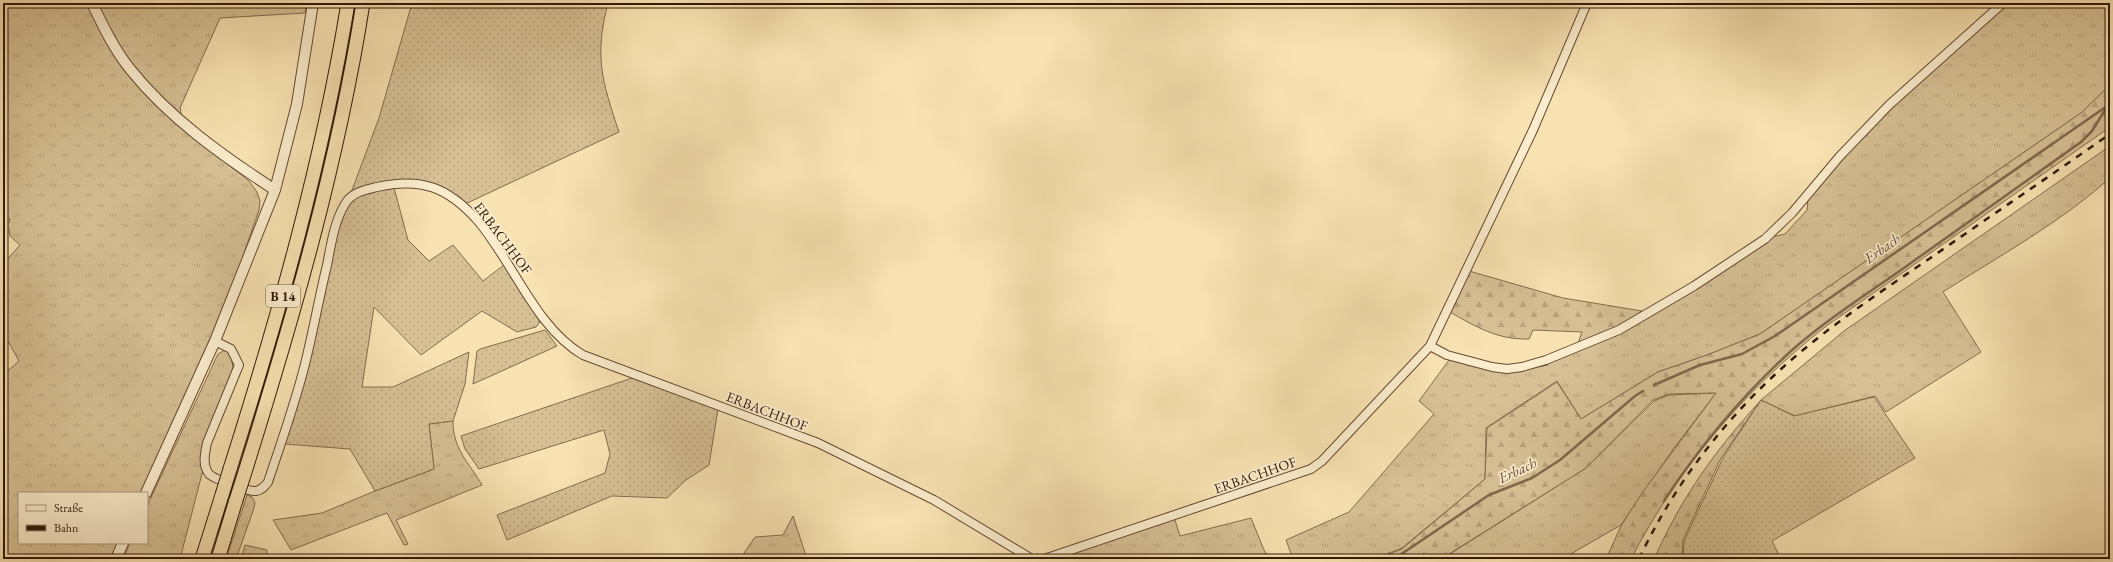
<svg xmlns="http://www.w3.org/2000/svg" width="2113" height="562" viewBox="0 0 2113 562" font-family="'EB Garamond',serif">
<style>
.grass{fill:url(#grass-tufts);stroke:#846c4e}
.forest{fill:url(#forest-firs);stroke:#846c4e}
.garden{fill:url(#garden-dots);stroke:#846c4e}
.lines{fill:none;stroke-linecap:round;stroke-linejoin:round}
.stream{stroke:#81684b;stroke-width:2.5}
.minor-casing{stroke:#644a32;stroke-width:10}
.tertiary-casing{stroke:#644a32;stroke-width:12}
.trunk-casing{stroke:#321808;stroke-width:15}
.minor{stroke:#faeccc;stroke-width:8}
.tertiary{stroke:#faeccc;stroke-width:10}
.trunk{stroke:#f8e2b1;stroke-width:13}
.rail{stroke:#321808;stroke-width:2.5;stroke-dasharray:7 7;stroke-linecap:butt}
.trunk-bridge-casing{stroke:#321808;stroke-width:15;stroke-linecap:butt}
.trunk-bridge{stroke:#f8e2b1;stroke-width:13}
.labels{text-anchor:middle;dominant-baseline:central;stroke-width:3.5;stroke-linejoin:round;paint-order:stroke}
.shield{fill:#faeccc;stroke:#6e5843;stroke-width:1}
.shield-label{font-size:13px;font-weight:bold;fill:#321808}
.street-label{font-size:14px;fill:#321808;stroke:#faeccc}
.water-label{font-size:15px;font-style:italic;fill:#664d35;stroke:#faeccc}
</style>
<defs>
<pattern id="grass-tufts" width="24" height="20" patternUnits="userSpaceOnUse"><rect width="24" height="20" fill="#d6c094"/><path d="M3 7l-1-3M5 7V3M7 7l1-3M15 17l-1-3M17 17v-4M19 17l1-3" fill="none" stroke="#b8a47e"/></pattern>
<pattern id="forest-firs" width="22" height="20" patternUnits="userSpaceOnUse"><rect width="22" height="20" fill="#d6c094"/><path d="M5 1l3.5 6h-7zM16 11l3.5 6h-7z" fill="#b8a47e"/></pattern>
<pattern id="garden-dots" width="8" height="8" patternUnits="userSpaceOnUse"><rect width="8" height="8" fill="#d6c094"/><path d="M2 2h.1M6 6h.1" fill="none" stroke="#b8a47e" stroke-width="1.8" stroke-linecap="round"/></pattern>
</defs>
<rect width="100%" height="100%" fill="#f8e2b1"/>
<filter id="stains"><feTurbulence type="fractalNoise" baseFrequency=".005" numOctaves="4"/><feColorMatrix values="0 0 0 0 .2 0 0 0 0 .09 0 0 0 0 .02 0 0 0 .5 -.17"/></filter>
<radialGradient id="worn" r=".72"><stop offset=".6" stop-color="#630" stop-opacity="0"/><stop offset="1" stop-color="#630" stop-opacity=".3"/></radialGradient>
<path class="grass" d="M3 3H306L305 13 220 18 180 108 184 130 249 181 257 192 260 201 259 210 242 259 210 339 141 493H19V543H118L111 559H3V375L19 361 3 332V264L20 245 10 236 9 229 3 235V223H9L10 219H3Z
M2004 3H2110V85L2081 113 1760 334 1707 355 1658 372 1581 419 1557 381 1486 428 1485 479 1402 548 1374 559H1293L1286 540 1349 512 1434 414 1419 401 1449 360 1507 373 1548 365 1546 361 1584 346 1772 237 1785 234 1807 210 1808 198 1891 105Z
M2110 146V178C2060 223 1999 256 1943 292L1981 352 1886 412 1875 396 1795 416 1761 400 1844 331Z
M225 350 231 354 233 368 202 447 203 470 180 559H123L130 543H147V506L218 354Z
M1716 393 1674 448 1621 525 1562 559H1442L1586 468 1654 401 1669 395Z
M453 421C453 450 469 462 482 485L396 520 408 544 404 545 387 513 291 550 273 520 322 513 375 491 434 469 429 424Z
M247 495 252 497 255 503 253 511 236 559H226Z
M793 516 807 559H740L755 537 783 535Z
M1174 517 1180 536 1251 518 1264 550 1270 559H1046Z"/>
<path class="forest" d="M2110 85V127L1825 327C1745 390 1678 468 1631 559H1606L1621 526 1642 493 1716 393 1669 394 1653 400 1586 468 1441 559H1375L1402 549 1485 479 1487 428 1557 382 1581 419 1658 372 1707 355 1760 334 2081 113Z
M1469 271 1563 298 1642 311 1618 327 1578 343 1582 332 1533 330 1529 339C1498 340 1476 327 1450 312Z
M1761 400 1721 458 1683 540 1682 559H1654C1683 495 1714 452 1761 400Z"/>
<path class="garden" d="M412 3H608C594 57 602 81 619 132L463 205 431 187 393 184 408 240 429 261 453 245 483 281 504 265 540 322 536 327 517 332 482 311 421 355 374 307 362 387H393L469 352 465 384 453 421 429 424 434 469 375 491 350 449 284 444 337 230 379 118Z
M545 330 557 346 473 384 477 351 480 349Z
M635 377 718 409 709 465 686 480 667 498 612 496 507 540 497 515 605 473 610 454 604 430 479 469 465 449 461 436Z
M1874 397 1915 458 1772 541 1781 559H1683L1684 541 1724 456 1761 400 1794 416Z
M245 545 267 550V559H241Z"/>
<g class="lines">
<path class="stream" d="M1654 385 1700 365 1742 354 1775 336 2110 104
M1664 501C1700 446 1743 395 1791 351 1825 321 1864 296 1901 270 1961 227 2021 184 2081 142L2092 131 2108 105
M1394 559 1489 495 1532 478 1560 460 1635 396 1643 391"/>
<defs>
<path id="minor" d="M215 341 231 349 239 365 207 443C205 453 202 465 209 474 214 479 249 492 256 491 262 490 265 486 268 482 281 443 295 404 305 364 313 332 319 298 327 265 331 245 334 222 345 204 352 192 365 190 377 187 421 177 448 187 478 221 513 262 536 328 583 355L818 443 934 500 1032 559
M1430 346 1447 355 1492 367 1507 369 1522 367 1546 360 1619 330 1694 286 1765 239 1792 213 1840 156 1889 105 2003 3
M1044 559 1311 469 1322 461 1430 346 1533 130 1587 3"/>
<path id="tertiary" d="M92 3C103 26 114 49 130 69 169 118 223 156 275 190
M146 493 215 341 275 190 297 104 313 3
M116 559 123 543"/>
<path id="trunk" d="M230 469C279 314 322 163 348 3
M245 472C293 318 338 163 363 3
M202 559 222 495
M218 559 236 500"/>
</defs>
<use href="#minor" class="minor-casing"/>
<use href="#tertiary" class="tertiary-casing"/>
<use href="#trunk" class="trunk-casing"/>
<use href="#minor" class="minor"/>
<use href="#tertiary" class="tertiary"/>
<use href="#trunk" class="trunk"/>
<path class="rail" d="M1639 559C1677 478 1734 407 1803 350 1843 317 1886 288 1929 259 1989 217 2050 176 2110 134"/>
<defs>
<path id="trunk-bridge" d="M222 495 230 469
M236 500 245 472"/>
</defs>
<use href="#trunk-bridge" class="trunk-bridge-casing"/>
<use href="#trunk-bridge" class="trunk-bridge"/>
</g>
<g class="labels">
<rect class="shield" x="266" y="285" width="34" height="22" rx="3"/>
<g class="shield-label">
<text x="283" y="296">B 14</text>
</g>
<g class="street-label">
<text transform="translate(503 238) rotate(53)">ERBACHHOF</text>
<text transform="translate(767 411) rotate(21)">ERBACHHOF</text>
<text transform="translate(1255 475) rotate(-19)">ERBACHHOF</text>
</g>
<g class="water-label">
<text transform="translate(1882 248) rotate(-35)">Erbach</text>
<text transform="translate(1517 470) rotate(-25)">Erbach</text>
</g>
</g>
<rect width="2113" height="562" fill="none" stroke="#f8e2b1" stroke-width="16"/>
<rect x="4" y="4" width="2105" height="554" fill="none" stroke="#321808" stroke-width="2"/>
<rect x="8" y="8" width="2097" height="546" fill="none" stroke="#321808"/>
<rect x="18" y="492" width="130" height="52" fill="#faeccc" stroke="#aa977e"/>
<rect x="26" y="505" width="20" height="6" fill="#faeccc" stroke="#aa977e"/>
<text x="54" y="512" font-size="12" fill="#321808">Straße</text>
<rect x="26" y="525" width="20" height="6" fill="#321808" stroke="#aa977e"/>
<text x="54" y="532" font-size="12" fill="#321808">Bahn</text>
<rect width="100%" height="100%" filter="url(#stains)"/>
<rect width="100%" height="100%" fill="url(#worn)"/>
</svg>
